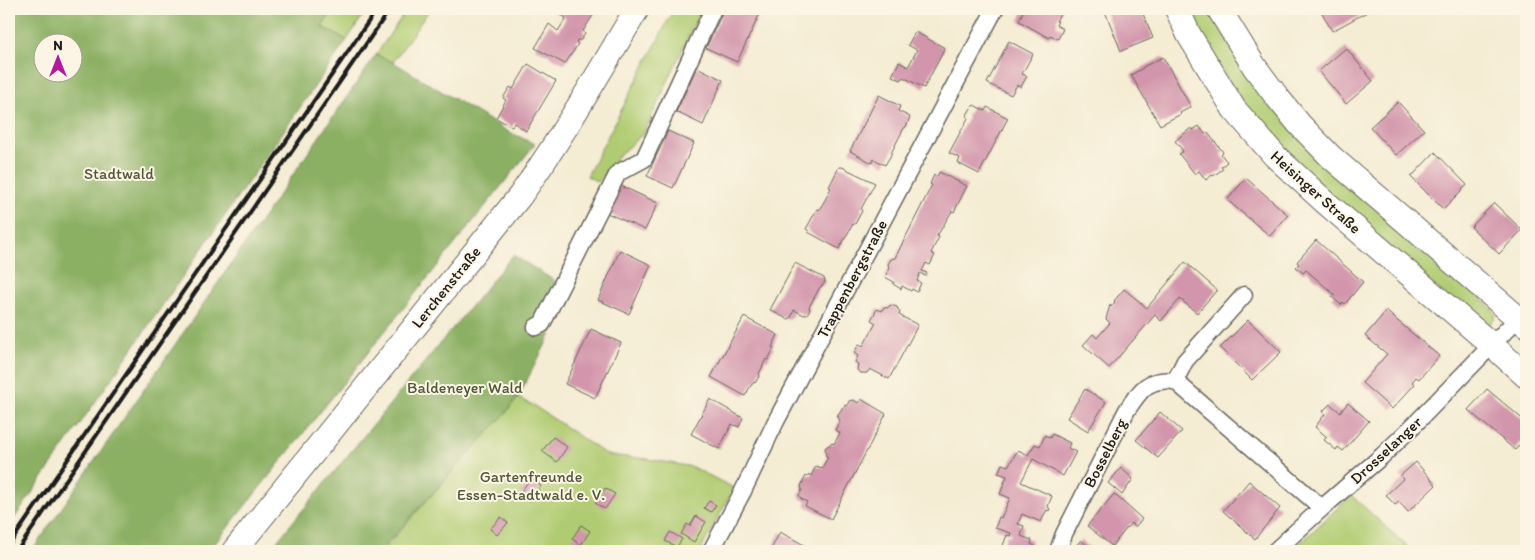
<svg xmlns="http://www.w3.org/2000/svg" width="1535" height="560" viewBox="0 0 1535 560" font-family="Itim,sans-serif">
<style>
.green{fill:#b0cc72;stroke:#667447}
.forest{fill:#8cb064;stroke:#546640;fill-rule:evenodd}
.building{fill:#d295ab}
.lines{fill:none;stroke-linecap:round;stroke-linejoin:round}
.minor-casing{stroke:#68655c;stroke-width:19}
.secondary-casing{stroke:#68655c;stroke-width:26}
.minor{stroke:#fff;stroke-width:16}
.secondary{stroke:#fff;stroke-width:24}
.rail{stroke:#1c1c1c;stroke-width:4}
.labels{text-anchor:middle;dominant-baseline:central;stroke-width:4;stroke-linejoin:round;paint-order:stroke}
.park-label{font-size:16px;fill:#505a3a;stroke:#fcf5e5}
.street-label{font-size:16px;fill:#1c1c1c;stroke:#fcf5e5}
</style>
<rect width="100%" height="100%" fill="#fcf5e5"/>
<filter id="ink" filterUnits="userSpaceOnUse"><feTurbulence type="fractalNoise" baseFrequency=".02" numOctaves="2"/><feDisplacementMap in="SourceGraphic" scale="10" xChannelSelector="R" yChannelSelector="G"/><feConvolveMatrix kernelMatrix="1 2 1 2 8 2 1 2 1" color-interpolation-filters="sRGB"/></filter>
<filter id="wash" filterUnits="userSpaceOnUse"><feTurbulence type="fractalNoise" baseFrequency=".0096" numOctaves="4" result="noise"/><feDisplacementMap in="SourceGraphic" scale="20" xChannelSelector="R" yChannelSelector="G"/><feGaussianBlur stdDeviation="1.12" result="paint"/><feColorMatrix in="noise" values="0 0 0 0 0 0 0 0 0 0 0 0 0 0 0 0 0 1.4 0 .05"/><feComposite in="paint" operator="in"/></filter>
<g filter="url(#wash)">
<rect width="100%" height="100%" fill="#f4ecd3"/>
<path class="green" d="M333 9H367L347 40 322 27Z
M407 9H430L393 62 376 55Z
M674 9H701L644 133 620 154 598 182 587 176Z
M1185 9H1210L1228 42 1496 313C1495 323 1489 325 1480 326L1302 170 1242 102Z
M518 398 533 405 607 455 648 459 692 467 734 488 700 551H382Z
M1351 495 1412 551H1292Z"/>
<path class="forest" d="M9 9H333L322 27 347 40 9 526ZM42 42H72V72H42Z
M376 55 393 62 507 131 535 144 209 551H32Z
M513 255 573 292 519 395 506 413 380 551H269Z"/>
<g id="blocks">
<path class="building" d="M552 9H597L583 31 585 34 581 40H577L576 42 578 44 565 64 535 48 549 24 558 31 566 18Z
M724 9H762L737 62 706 48Z
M1024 9H1063L1056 21H1058L1056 25 1063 29 1058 39 1050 35 1049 38 1019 21Z
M1104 9H1141L1153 38 1121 51Z
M1320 9H1365L1367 12 1332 31Z
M915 32 945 48 924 88 903 77 901 80 892 76 899 62 908 67 917 50 908 45Z
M1009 41 1033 54 1022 74 1027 76 1021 87 1017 85 1011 95 987 83Z
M1346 48 1373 81 1346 104 1319 71Z
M1163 57 1191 107 1180 113 1181 114 1160 125 1131 75 1143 68V67Z
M528 64 556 81 526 131 514 123 512 127 496 118 506 100 503 98 510 87 513 89Z
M697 67 723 80 703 125 676 112Z
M879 95 900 106 898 111 910 117 906 127 904 128 891 153V155L885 165 874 159 872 163 850 151Z
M1398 102 1424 130 1396 155 1370 127Z
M974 105 985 111 987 107 1008 118 979 174 958 163 960 158 949 153 968 118 967 115 971 108Z
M1199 126 1205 134 1207 132 1216 143 1223 152 1221 154 1227 162 1221 167 1223 169 1213 176 1212 175 1206 180 1199 171 1195 174 1179 154 1183 151 1175 141 1191 128 1193 130Z
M668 131 694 143 673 188 647 176Z
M1435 152 1467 185 1443 209 1411 177Z
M839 167H842L875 183 861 209 862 211 855 224H853L839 249 808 232 809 231 806 229 817 209 819 210 825 200 831 188 829 187Z
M939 172 967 186 954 212 952 211 937 236 939 237 931 253 935 255 930 265 926 263 922 271 927 273 925 276 920 273 917 281 921 283 917 292 912 289 911 291 902 286 901 289 893 284 894 282 885 277 889 268 888 264 891 259 895 258 932 185 930 184 934 175 937 177Z
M1246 178 1288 215 1270 236 1227 200Z
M619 185 658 203 645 230 607 213Z
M1494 203 1522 230 1499 254 1471 227Z
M1316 240 1363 282 1345 304 1343 302 1341 305 1332 297 1335 295 1306 270 1303 273 1296 267 1299 264 1297 262Z
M620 250 651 265 629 314 598 300Z
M1185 262 1217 290 1197 313 1180 299 1161 321 1155 315 1109 368 1083 345 1093 334 1097 338 1110 323 1106 319 1110 305 1111 307 1115 302 1114 301 1124 289 1147 308Z
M795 263 824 278 825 282 822 286 820 287 809 307 810 310 807 314 804 315 794 310 791 318 787 319 770 310Z
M891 305 897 307 900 313 899 315 918 325 889 379 870 369 867 373H861L857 370 858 364 855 362 858 356 854 353 859 344 863 346 876 323 871 320 877 309 882 311 884 307 887 308Z
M1386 311 1439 356 1419 379 1416 377 1412 382 1415 384 1392 409 1362 383 1387 354 1365 336Z
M744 317 778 335 772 347 774 348 768 360 766 359 759 374 760 375 755 383 754 382 750 387 745 396 711 377Z
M1248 320 1281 352 1252 380 1220 348Z
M591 329 621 343 595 398 565 384Z
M1085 389 1106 402 1088 431 1067 418Z
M1487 389 1526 422V437L1515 450 1468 410Z
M710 399 743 418 739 427 732 424 719 449 691 434Z
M861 399 886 414 831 519 805 506 807 502 801 499 799 495 802 490 801 486 806 476 807 477 809 474 811 476 816 466 822 468 828 457 826 456 825 448 832 443 834 444 840 433 835 430 840 420 838 419 839 417 837 416 843 407 844 408 845 405 847 406 849 401 853 400 859 403Z
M1348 403 1369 421 1343 451 1338 447 1336 450 1324 440 1327 437 1315 427 1325 414 1323 411 1330 404 1340 412Z
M1160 412 1182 431 1158 458 1136 440Z
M1052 434 1070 443 1068 448 1076 452 1063 476 1033 459 1021 482 1052 496 1048 506 1050 510 1046 511 1041 522 1022 514 1018 524 1024 526 1021 536 1032 540 1031 544 1035 546 1033 551H1001L1007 535 1010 536 1011 533 995 528 999 517 1001 518 1010 498 1000 494 1007 476 998 473 1002 464 1008 466 1018 450 1028 455 1035 444 1040 446 1045 435 1050 438Z
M553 437 567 447 557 462 542 451Z
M1416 462 1436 485 1408 512 1399 502 1395 505 1386 495 1403 479 1400 476Z
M1121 468 1133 479 1122 495 1108 483Z
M531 478 541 486 530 501 520 493Z
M1249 481 1280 508 1255 539 1223 511Z
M605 488 615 494 605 509 595 503Z
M1114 494 1142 519 1135 527 1131 523 1112 546 1087 526Z
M709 501 716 505 711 512 704 508Z
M696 516 706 522 694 542 681 534 687 524 690 526Z
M501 517 508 523 497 535 490 529Z
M581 525 590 531 581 545 572 539Z
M670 532 682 539 677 547 665 541Z
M780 532 806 546 804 551H770Z
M1081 540 1083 542 1094 551H1078L1074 548Z"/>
</g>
</g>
<g filter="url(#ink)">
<use href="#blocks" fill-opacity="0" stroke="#68655c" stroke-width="1"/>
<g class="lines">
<defs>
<path id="minor" d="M536 327 542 324 618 173 644 159 713 9
M1175 381 1185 361 1244 295
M711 551 743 491 775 423 995 9
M1058 551 1064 534 1127 410C1141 389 1148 378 1175 381L1322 508
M1275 551 1322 508 1382 456 1416 423 1518 318"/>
<path id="secondary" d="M1177 9 1189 35 1234 109 1275 156 1325 202 1492 345 1526 376
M1219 9 1254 66 1277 97 1300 125 1331 157 1526 325
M234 551 520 196C563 136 599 72 637 9"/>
</defs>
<use href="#minor" class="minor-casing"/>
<use href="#secondary" class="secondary-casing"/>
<use href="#minor" class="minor"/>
<use href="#secondary" class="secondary"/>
<path class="rail" d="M9 545 377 9
M17 551 390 9"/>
</g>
</g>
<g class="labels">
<g class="park-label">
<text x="119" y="173">Stadtwald</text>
<text x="465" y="387">Baldeneyer Wald</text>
<text x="531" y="476">Gartenfreunde<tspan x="531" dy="18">Essen-Stadtwald e. V.</tspan></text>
</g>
<g class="street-label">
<text transform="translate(1316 192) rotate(42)">Heisinger Straße</text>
<text transform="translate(852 279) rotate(-62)">Trappenbergstraße</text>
<text transform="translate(446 287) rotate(-51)">Lerchenstraße</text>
<text transform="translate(1386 450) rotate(-43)">Drosselanger</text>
<text transform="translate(1105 453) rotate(-63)">Bosselberg</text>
</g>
</g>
<rect width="1535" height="560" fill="none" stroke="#fcf5e5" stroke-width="30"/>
<g transform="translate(58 58)"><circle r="24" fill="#fcf5e5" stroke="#a29e95"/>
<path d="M0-4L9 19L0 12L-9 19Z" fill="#b5179e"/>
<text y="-8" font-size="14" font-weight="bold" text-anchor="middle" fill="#1c1c1c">N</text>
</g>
</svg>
